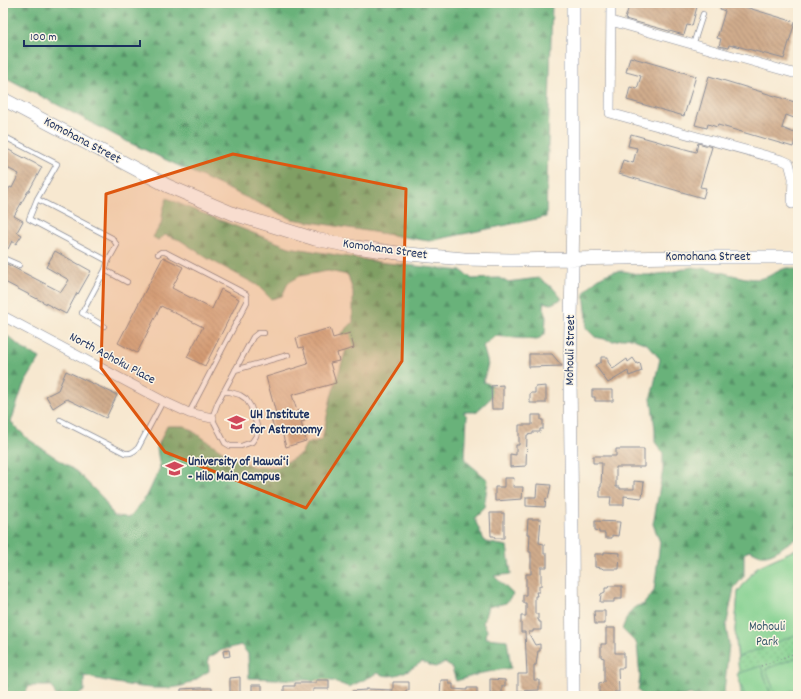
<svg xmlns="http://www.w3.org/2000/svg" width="801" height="699" viewBox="0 0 801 699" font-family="Dekko,sans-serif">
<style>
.green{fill:url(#green-dots);stroke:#4e8076}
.forest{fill:url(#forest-firs);stroke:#42706c}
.pitch{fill:#82d08f;stroke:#4e8076}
.building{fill:url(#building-back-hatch)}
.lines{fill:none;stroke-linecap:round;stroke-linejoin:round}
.lane-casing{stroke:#898c97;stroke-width:6}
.street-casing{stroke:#898c97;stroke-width:10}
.secondary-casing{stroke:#898c97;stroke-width:14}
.path{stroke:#898c97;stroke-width:1.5;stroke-dasharray:1 3;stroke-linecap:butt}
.lane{stroke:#fff;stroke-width:4.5}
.street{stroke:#fff;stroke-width:9}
.secondary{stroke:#fff;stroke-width:13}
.marked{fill:#de5710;fill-opacity:0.2;stroke:#de5710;stroke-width:3;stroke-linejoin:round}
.labels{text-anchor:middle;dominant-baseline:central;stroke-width:3;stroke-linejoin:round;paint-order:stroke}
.street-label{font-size:13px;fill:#1b2f5e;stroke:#fcf5e5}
.poi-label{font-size:13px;font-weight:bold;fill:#1b2f5e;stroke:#fcf5e5;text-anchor:start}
.park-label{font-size:13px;fill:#35576a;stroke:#fcf5e5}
</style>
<defs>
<pattern id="green-dots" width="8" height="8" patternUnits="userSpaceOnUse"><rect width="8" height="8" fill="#82d08f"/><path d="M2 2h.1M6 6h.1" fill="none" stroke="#6aa978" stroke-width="1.8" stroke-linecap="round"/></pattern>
<pattern id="forest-firs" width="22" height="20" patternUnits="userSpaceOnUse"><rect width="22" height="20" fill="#69b27a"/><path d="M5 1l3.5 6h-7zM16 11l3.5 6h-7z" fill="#569167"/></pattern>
<pattern id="building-back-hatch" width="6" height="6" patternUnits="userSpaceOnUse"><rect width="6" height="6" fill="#d0ac8c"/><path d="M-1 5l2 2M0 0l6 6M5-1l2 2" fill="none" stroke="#a88c76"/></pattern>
</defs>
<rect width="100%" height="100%" fill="#fcf5e5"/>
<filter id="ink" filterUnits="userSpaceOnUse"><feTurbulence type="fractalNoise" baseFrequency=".025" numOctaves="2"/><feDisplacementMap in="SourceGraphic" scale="8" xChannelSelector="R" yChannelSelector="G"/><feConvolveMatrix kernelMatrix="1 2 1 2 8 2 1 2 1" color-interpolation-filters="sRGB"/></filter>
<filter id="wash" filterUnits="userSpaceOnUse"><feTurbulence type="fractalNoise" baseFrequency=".012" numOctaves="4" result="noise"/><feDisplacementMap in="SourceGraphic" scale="16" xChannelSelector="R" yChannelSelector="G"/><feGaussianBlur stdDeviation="0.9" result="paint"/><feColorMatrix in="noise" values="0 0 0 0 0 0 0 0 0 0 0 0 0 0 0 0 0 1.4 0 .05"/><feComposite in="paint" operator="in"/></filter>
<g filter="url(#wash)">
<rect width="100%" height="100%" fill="#f7e8d0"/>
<path class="green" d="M798 548V695L741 696 735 630 738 592 757 567Z"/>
<path class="forest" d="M3 3H552L546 217 429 241 292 219 128 142 3 76Z
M167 198 194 210 289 247 378 262 462 271 472 279 499 278 507 282 539 278 553 288 562 299 551 304 543 302 546 317 545 334 537 340 495 336 483 346 488 364 483 382 495 386 490 399 476 412H463L467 416 465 460 488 480 484 508 474 518 485 542 507 546 511 574 494 576 513 594 506 603 488 607 483 623 487 630 486 638 507 640 511 668 482 673 456 681 452 668 445 663 435 667 422 662C409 670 393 681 378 673L349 687 333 681 249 678 248 654 241 645 222 650 208 658 209 671C201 676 191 683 182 686 154 693 112 682 84 676V691L77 696H56L52 686H29L24 696H3V334L9 337 23 349 40 358 23 386 11 422 28 439 77 472 102 497 114 517 129 518 147 496 160 468 157 448 167 426H185L231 457 254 467H278L301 454 306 444 322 440 331 397 346 350 342 333 353 322V292L348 275 328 271 300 276 288 283 282 296 271 299 257 285 207 258 180 240 165 235 158 240 153 237 161 224 163 210Z
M692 267C698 268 705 268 711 270 724 272 751 282 763 278 776 275 786 262 798 271V301L796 311 798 313V538C786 542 775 557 761 555 757 554 753 551 749 550L744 554V576L734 588 726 627 729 644 724 692 726 696H693L691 694 683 696H644L638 691 640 677 637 644 622 629C627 618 630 605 643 605L654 591 660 542 653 524 663 470V453L655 442V429L651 398 660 359 647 344 628 337 614 341 595 337 586 328 587 318 584 293C594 280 604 272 622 271 629 271 636 275 644 275 660 275 676 271 692 267Z"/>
<path class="pitch" d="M797 549 798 634 738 657 735 630 738 592 757 567Z
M798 657V688L776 696 766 669Z
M761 666 771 696H745L737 674Z"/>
<g id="blocks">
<path class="building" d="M630 3H698L692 26 687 25 684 35 625 19Z
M722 3H732L795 22 784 59 733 45V46L729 45 728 48 719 46 721 39 717 38 725 11 720 9Z
M630 57 696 76 684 116 627 100 630 87 637 89 641 76 626 72Z
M709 76 798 103 794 118 786 115 782 128 797 134 793 147 718 125 717 127 708 124 707 128 695 125Z
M631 134 696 152 698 143 712 147 700 187 706 188 703 198 619 174 623 160 633 163 637 148 628 146Z
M3 147 42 167 29 191H28L14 216 23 221 17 232 22 235 16 244 12 241 8 249 3 246V200L10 187 12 188 19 174 3 166Z
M55 251 91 271 78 294 77 293 66 314 3 281V262L61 292 69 280 46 267Z
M163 257 183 267 172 288 212 309 221 289 239 299 205 366 187 357 203 327 161 306 137 353 118 343Z
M330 328 333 338 350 333 354 348 337 353 339 361 330 363 336 383 292 395 297 411 301 410 305 421 301 422 306 441 286 447 281 428 275 430 271 419 277 417 266 377 308 364 303 347 299 348 296 338Z
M529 354H552L562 366 529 367Z
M601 357H608V362L613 369 627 359 628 362 633 358 637 364 640 363 642 371 629 376 628 371 608 383 595 365 601 362Z
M66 371 117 395 106 418 67 399 53 408 46 396 58 390Z
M503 385V409H492L491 386Z
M546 386V403H530V393H535V387Z
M592 390H613V401H595V397H592Z
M532 415H541V420H543V429H540V432H533V434L527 435 526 466 510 467V454L516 455V445H519V425H532Z
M616 449H644V467H616V487H620V489H634V481L644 482 642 498 624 496V505H610L611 497H600V487H601L602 463H593V456H616Z
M504 478H514L513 487H523L522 499 495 501V487H504Z
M537 484 551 485 548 499 546 498 545 507 526 506V497H536Z
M490 513H504V538H495L494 536H491Z
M528 519H541L539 543 544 544V554H547V567H541V586H539V592H536L537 596H535V614H538V620H539V622H541V630H533V632H528L535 645 540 644V651H538L536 665H534V680H539V690L518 691V674H527L525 632H521V616H526V603H523V595H526V574H531V552H529L530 534H527Z
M595 521 620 522 618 536 612 535V538H605V533H599V531L595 530Z
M604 552 620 553 619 569H603L602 568 595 567V554H604Z
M609 586H622V599H614V602H600L601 594 605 592V588H608Z
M594 611H605V624H595Z
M606 628H615V653H624V668H618L619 692H614V696H603V693H599V683L604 682V658L601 657V644H606Z
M229 650 230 656 224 657 223 651Z
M240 677V696H230V678Z
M490 679 505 680V686H502V693H490Z
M316 680H329V689H313V696H284V686H295V683H316Z
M441 680H449V684H453V689L467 690V688H477V696H440Z
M393 682H409V690H406V696H352V691L366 690V689L393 690Z
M252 685H262V696H252Z
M200 688H212L211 696H181V689Z"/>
</g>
</g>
<g filter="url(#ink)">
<use href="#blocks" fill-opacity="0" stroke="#898c97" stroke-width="1"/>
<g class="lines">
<defs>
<path id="lane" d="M693 45 703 14
M3 136 57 164 37 199 29 219 108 261 117 245 112 238 37 199
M158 254 161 252H165L246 294 247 297V302L189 413
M3 258 19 265
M105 270 127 282
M104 326 82 313 105 270 108 261
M235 370 288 355
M223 392H230L240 395 246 399 251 407 258 429 256 436 252 442 241 446H230L225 443 212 418 218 402 253 337 258 333H264
M60 420 125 453C131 454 133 452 138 448L163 401"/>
<path id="street" d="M611 3 610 113 782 160 789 163 793 178 792 204
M611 21 793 73H798
M3 316 163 401 189 413 212 418"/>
<path id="secondary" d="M3 99 168 186 234 214 315 239 356 247 398 253 464 259 511 260 677 257H798
M573 696 572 531 570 377 573 213V3"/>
</defs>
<use href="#lane" class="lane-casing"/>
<use href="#street" class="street-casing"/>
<use href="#secondary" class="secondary-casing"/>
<path class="path" d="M761 666 798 652"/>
<use href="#lane" class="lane"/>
<use href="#street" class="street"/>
<use href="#secondary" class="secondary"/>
</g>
</g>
<path class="marked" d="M233 154 406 189 402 361 306 508 165 452 101 368 106 194Z"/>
<defs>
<symbol id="university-bare" viewBox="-9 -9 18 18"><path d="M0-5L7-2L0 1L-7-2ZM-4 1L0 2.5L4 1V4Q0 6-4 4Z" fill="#d1495b" stroke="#fcf5e5" stroke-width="2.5" paint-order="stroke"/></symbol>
</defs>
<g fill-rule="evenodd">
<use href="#university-bare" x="224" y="410" width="25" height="25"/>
<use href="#university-bare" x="162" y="456" width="25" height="25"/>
</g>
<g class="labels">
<g class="street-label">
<text transform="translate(82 141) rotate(28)">Komohana Street</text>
<text transform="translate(385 250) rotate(8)">Komohana Street</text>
<text x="708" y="257">Komohana Street</text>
<text transform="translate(571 350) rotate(-89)">Mohouli Street</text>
<text transform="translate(112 359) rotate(28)">North Aohoku Place</text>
</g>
<g class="poi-label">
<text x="250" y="415">UH Institute<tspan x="250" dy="15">for Astronomy</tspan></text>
<text x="188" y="462">University of Hawaiʻi<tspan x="188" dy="15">- Hilo Main Campus</tspan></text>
</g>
<g class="park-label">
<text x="767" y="627">Mohouli<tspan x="767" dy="15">Park</tspan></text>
</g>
</g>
<rect width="801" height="699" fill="none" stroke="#fcf5e5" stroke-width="16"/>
<path d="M24 40v6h116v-6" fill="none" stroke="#1b2f5e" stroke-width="2"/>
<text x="30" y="40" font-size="12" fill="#1b2f5e" stroke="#fcf5e5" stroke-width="3" paint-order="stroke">100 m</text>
</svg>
